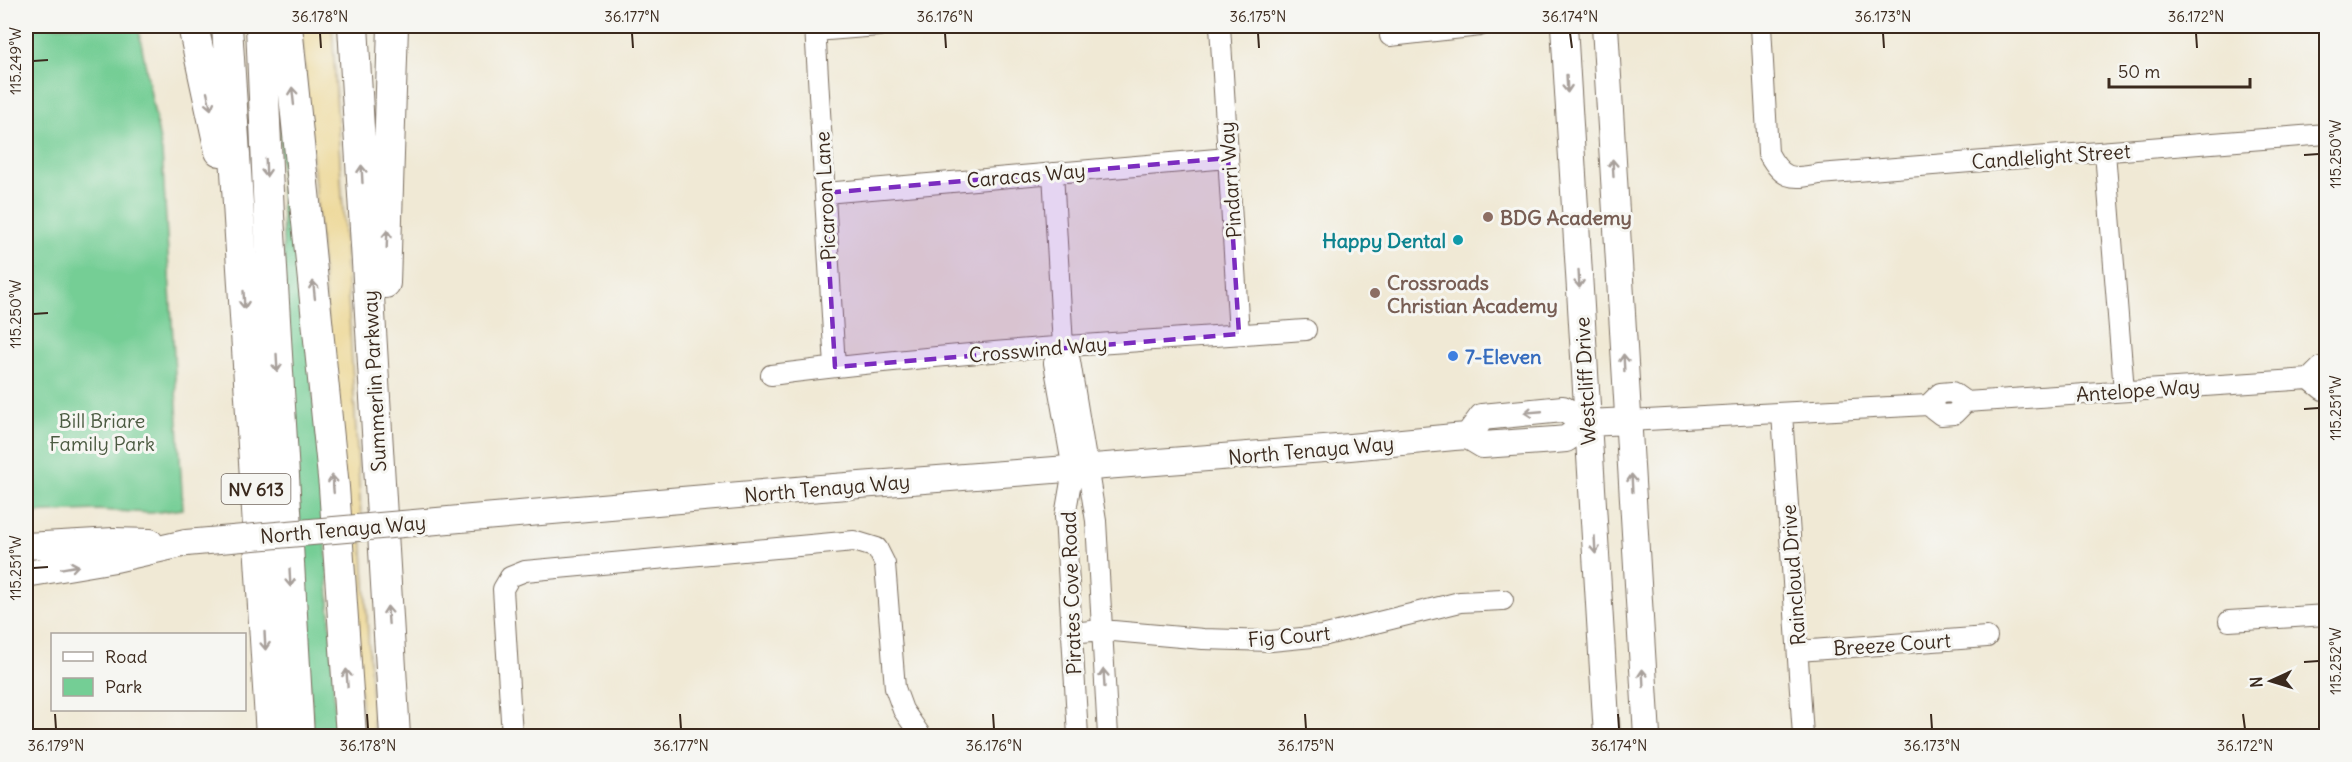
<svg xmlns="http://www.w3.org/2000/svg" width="2352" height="762" viewBox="0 0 2352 762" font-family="Delius,sans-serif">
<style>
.green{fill:#74ce95;stroke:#587c5a;stroke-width:1.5}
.sand{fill:#eeda9e;stroke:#94825e;stroke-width:1.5}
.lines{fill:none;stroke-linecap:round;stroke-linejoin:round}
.minor-casing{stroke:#7a6d5e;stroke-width:22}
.major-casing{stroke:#7a6d5e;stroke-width:28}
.highway-casing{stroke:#7a6d5e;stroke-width:32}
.minor{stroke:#fff;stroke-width:20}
.major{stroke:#fff;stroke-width:26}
.highway{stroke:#fff;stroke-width:30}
.major-bridge-casing{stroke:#7a6d5e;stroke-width:28;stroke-linecap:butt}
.major-bridge{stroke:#fff;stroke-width:26}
.oneway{stroke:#a79f9a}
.marked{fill:#7b2cbf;fill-opacity:0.2;stroke:#7b2cbf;stroke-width:4.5;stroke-dasharray:12 8;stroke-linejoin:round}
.ticks{fill:none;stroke:#3b2a1e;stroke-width:2}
.education-dot{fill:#8d6e63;stroke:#f6f6f2;stroke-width:2}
.culture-dot{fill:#0f9aa8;stroke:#f6f6f2;stroke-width:2}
.shop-dot{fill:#3f7fe0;stroke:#f6f6f2;stroke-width:2}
.labels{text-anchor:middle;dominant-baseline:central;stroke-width:6;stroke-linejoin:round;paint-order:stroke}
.shield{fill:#f6f6f2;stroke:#73675e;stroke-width:1.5}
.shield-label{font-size:18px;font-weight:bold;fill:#3b2a1e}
.street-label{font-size:20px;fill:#3b2a1e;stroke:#f6f6f2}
.education-label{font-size:20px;font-weight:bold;fill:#785e54;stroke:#f6f6f2;text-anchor:start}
.culture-label{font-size:20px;font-weight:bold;fill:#0d838f;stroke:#f6f6f2;text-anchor:end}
.shop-label{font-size:20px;font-weight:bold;fill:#366cbe;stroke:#f6f6f2;text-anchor:start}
.park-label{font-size:20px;fill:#4c5b42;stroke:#f6f6f2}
.neatline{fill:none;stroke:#3b2a1e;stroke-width:2}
.ticks-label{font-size:15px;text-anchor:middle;fill:#3b2a1e}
</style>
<rect width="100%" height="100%" fill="#f6f6f2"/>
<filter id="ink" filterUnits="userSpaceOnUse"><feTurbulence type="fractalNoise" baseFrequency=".0167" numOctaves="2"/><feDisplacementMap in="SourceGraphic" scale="12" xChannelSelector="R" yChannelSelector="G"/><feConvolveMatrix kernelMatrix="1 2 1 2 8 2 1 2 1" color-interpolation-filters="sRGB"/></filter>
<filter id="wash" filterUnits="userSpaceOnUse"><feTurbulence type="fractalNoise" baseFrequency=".008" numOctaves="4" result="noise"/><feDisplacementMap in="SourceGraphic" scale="24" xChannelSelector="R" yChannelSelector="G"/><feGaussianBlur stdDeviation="1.35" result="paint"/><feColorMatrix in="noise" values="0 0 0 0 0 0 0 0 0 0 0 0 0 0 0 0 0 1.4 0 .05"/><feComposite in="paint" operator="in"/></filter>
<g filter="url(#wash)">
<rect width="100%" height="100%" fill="#f0e9d5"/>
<path class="green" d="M26 26H138L162 152 183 509 151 513 97 510 26 513Z
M277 39 324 501 336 736H313L284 277Z"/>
<path class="sand" d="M301 26H332L374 736H364Z"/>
</g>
<g filter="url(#ink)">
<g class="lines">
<defs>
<path id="minor" d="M815 26 835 367
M1220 26 1239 334
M1761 26 1768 153C1782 179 1791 180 1819 174L2326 134
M815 31 878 26
M1390 36 1480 26
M2105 152 2124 391
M1053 173 1063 346 1070 361 1096 521 1108 736
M825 193 1228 158
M1063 346 1054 363 1073 470 1065 516 1078 736
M771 375C949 352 1127 342 1306 330
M2309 379 2323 390H2326
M1928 405 1940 393 1952 392 1966 402
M1782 413 1803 736
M1628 421 1928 405 1941 415 1954 414 1966 402 2309 379 2321 367H2326
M2229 621 2326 615
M1071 633 1102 630 1203 639 1271 641 1322 636 1460 602 1503 600
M1798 651 1987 637
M512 736 503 589 510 577 525 571 854 541 877 548 885 564 895 688 903 710 921 736"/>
<path id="major" d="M1564 26 1607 736
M1605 26 1647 736
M1468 436 1482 417 1563 409 1588 423
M460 519 808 489 1350 447 1454 437 1468 436 1483 445 1555 440 1566 439 1588 423 1628 421
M26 546 114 541 150 542
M26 574 115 559 186 543"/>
<path id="highway" d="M193 26 220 151
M227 26 271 736
M261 26 269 216 299 736
M287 26 334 487 351 736
M353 26 395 736
M385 283 393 26"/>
</defs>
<use href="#minor" class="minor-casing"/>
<use href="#major" class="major-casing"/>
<use href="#highway" class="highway-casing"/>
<use href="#minor" class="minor"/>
<use href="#major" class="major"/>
<use href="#highway" class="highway"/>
<defs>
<path id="major-bridge" d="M186 543 460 519"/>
</defs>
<use href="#major-bridge" class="major-bridge-casing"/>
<use href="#major-bridge" class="major-bridge"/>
</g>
<defs><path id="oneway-shaft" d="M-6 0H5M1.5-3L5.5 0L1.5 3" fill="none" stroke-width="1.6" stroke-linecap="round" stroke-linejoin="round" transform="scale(1.5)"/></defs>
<g class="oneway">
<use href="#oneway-shaft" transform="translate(1567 84) rotate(87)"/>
<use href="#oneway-shaft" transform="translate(293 96) rotate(-96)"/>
<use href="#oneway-shaft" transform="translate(209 101) rotate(77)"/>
<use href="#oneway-shaft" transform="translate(266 168) rotate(88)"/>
<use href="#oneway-shaft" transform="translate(1613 168) rotate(-93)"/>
<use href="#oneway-shaft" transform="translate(362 174) rotate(-93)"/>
<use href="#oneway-shaft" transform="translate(387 239) rotate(-88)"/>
<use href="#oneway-shaft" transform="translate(1579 279) rotate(87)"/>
<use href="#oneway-shaft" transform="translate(314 290) rotate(-96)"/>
<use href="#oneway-shaft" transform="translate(244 300) rotate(87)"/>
<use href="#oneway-shaft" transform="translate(277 363) rotate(87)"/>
<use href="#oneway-shaft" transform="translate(1624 363) rotate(-93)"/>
<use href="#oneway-shaft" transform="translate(1533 412) rotate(175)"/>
<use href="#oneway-shaft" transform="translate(1632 483) rotate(-93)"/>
<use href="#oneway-shaft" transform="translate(333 484) rotate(-95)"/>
<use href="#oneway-shaft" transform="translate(1595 545) rotate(87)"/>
<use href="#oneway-shaft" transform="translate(70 567) rotate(-10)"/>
<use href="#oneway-shaft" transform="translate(290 578) rotate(87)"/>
<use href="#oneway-shaft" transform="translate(388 615) rotate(-94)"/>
<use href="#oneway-shaft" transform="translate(265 641) rotate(87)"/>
<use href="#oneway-shaft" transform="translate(347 678) rotate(-94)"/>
<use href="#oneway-shaft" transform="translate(1104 678) rotate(-93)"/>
<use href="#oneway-shaft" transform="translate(1643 678) rotate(-93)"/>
</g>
</g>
<path class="marked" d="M1228 158 1239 334 835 367 825 193Z"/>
<path class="ticks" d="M320 33 321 48M632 33 633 48M945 33 946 48M1258 33 1259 48M1570 33 1572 48M1883 33 1884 48M2196 33 2197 48M33 61 48 60M2304 155 2319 154M33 314 48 313M2304 409 2319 408M33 568 48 567M2304 662 2319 661M55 714 56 729M367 714 368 729M680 714 681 729M993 714 994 729M1305 714 1306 729M1618 714 1619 729M1931 714 1932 729M2243 714 2245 729"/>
<g class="education-dot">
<circle cx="1488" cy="217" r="6"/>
<circle cx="1375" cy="293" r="6"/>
</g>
<circle class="culture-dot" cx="1458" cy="240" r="6"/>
<circle class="shop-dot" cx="1453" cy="356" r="6"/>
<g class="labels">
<rect class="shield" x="221.5" y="474" width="69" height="30" rx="4.5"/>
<g class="shield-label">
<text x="256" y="489">NV 613</text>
</g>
<g class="street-label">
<text transform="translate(2051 156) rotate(-4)">Candlelight Street</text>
<text transform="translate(1026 175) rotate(-5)">Caracas Way</text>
<text transform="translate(1230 180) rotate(-94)">Pindarri Way</text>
<text transform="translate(825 196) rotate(-93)">Picaroon Lane</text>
<text transform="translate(1038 349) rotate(-5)">Crosswind Way</text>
<text transform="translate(374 381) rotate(-93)">Summerlin Parkway</text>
<text transform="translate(1585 381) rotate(-93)">Westcliff Drive</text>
<text transform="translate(2138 390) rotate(-4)">Antelope Way</text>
<text transform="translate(1311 450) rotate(-5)">North Tenaya Way</text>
<text transform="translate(827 488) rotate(-5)">North Tenaya Way</text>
<text transform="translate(343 529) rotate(-5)">North Tenaya Way</text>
<text transform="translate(1793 575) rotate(-94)">Raincloud Drive</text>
<text transform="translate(1071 593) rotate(-92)">Pirates Cove Road</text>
<text transform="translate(1289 636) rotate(-5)">Fig Court</text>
<text transform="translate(1892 644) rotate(-4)">Breeze Court</text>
</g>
<g class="education-label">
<text x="1500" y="217">BDG Academy</text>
<text x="1387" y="282">Crossroads<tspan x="1387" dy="23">Christian Academy</tspan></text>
</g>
<g class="culture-label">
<text x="1446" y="240">Happy Dental</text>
</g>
<g class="shop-label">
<text x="1465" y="356">7-Eleven</text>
</g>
<g class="park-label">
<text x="102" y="420">Bill Briare<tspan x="102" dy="23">Family Park</tspan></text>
</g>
</g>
<rect width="2352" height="762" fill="none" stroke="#f6f6f2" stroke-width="66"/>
<rect x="51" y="633" width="195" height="78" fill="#f6f6f2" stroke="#aba49d" stroke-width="1.5"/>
<rect x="63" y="652" width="30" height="9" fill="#ffffff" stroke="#aba49d" stroke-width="1.5"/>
<text x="105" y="663" font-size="18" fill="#3b2a1e">Road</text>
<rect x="63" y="678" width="30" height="18" fill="#74ce95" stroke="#aba49d" stroke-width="1.5"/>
<text x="105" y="693" font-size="18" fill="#3b2a1e">Park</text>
<g transform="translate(2271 681) rotate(266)" stroke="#f6f6f2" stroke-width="4.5" paint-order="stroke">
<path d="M0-4.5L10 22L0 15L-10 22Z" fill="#3b2a1e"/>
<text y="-9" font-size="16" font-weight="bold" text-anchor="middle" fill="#3b2a1e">N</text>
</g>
<path d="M2109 78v9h141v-9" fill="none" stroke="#3b2a1e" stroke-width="3"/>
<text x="2118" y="78" font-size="18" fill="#3b2a1e" stroke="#f6f6f2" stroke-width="4.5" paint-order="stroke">50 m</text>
<rect x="33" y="33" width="2286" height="696" class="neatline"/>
<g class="ticks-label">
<text x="320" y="22">36.178°N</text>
<text x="632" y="22">36.177°N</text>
<text x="945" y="22">36.176°N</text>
<text x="1258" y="22">36.175°N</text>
<text x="1570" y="22">36.174°N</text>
<text x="1883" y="22">36.173°N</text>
<text x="2196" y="22">36.172°N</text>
<text transform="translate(16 61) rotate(-90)" y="5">115.249°W</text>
<text transform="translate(2336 154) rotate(-90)" y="5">115.250°W</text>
<text transform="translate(16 314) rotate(-90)" y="5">115.250°W</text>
<text transform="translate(2336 408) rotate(-90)" y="5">115.251°W</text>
<text transform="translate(16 568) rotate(-90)" y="5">115.251°W</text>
<text transform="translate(2336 661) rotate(-90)" y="5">115.252°W</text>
<text x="56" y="751">36.179°N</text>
<text x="368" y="751">36.178°N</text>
<text x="681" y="751">36.177°N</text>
<text x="994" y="751">36.176°N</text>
<text x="1306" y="751">36.175°N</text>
<text x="1619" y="751">36.174°N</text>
<text x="1932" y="751">36.173°N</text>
<text x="2245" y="751">36.172°N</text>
</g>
</svg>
